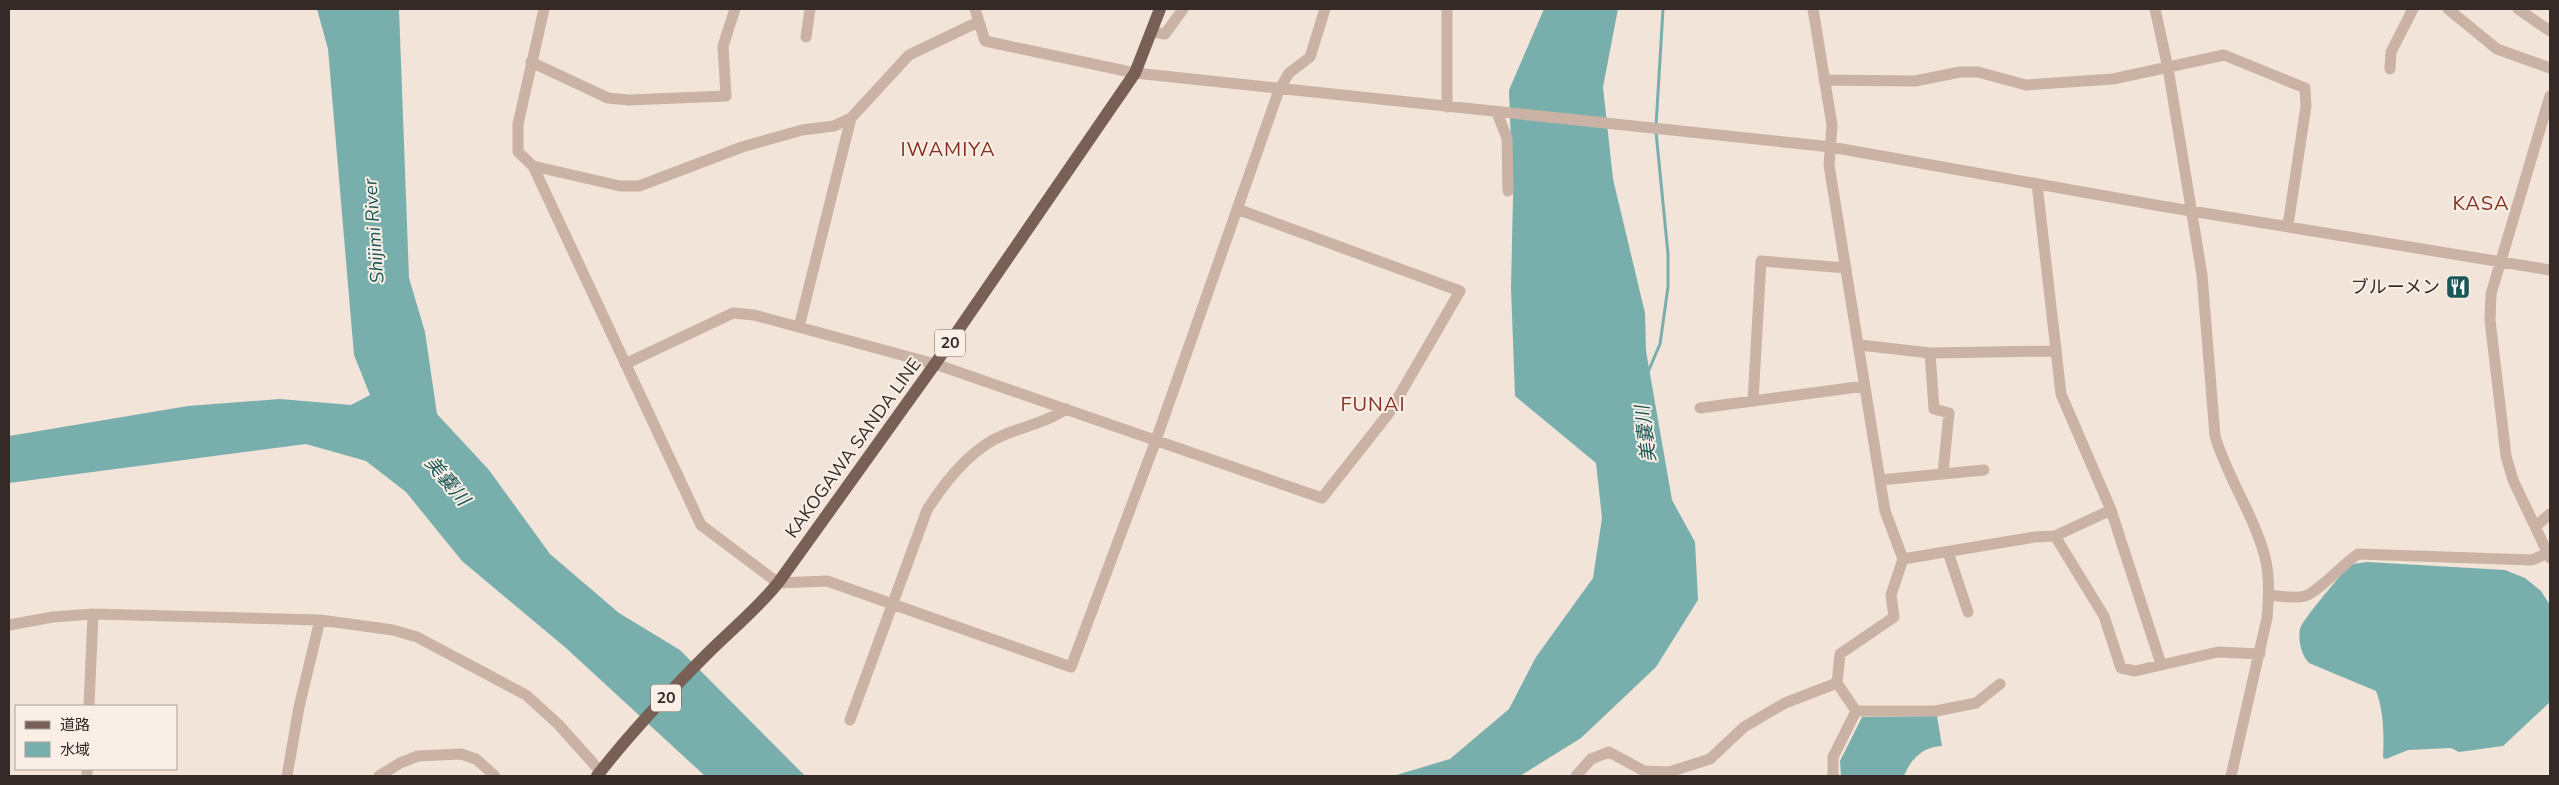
<svg xmlns="http://www.w3.org/2000/svg" width="2559" height="785" viewBox="0 0 2559 785" font-family="'Nunito Sans','Noto Sans JP',sans-serif">
<style>
.water{fill:#78afad}
.lines{fill:none;stroke-linecap:round;stroke-linejoin:round}
.stream{stroke:#78afad;stroke-width:3}
.minor{stroke:#cab3a5;stroke-width:11}
.major{stroke:#786057;stroke-width:12}
.labels{text-anchor:middle;dominant-baseline:central;stroke-width:4;stroke-linejoin:round;paint-order:stroke}
.shield{fill:#f9efe6;stroke:#706560;stroke-width:1}
.shield-label{font-size:16px;font-weight:bold;fill:#352a27}
.poi-label{font-size:18px;fill:#352a27;stroke:#f9efe6;text-anchor:end}
.street-label{font-size:18px;fill:#352a27;stroke:#f9efe6}
.water-label{font-size:19px;font-style:italic;fill:#1c5757;stroke:#f9efe6}
.quarter-label{font-size:20px;letter-spacing:1px;fill:#862f1f;stroke:#f9efe6}
</style>
<rect width="100%" height="100%" fill="#f2e4d9"/>
<path class="water" d="M317 9H399L409 278 425 332 437 414 489 470 550 554 619 613 680 650 805 776H705L566 648 462 561 406 492 366 461 306 444 9 483V436L188 406 280 399 351 405 370 395 354 355 328 49Z
M1544 9H1618L1603 87 1613 179 1645 313 1646 351 1672 500 1695 542 1698 600 1656 667 1581 738 1520 776H1393L1450 759 1509 709 1536 657 1593 578 1602 518 1596 463 1515 396 1511 288 1513 196 1509 90Z
M2367 562 2505 570 2525 578 2541 591 2550 605V702L2503 746 2459 752 2451 748 2408 750 2386 759 2383 758C2384 735 2384 712 2376 691L2309 663C2301 654 2298 641 2300 629 2302 620 2337 580 2346 569L2353 564Z
M1937 716 1942 746C1922 747 1911 759 1904 776H1841L1840 761 1862 717Z"/>
<g class="lines">
<path class="stream" d="M1656 126 1663 9
M1648 372 1660 344 1668 287V254L1656 132"/>
<path class="minor" d="M544 9 518 124V152L533 166 701 525 778 583 827 581 1071 667 1156 440 1279 90 1289 73 1310 57 1325 9
M975 9 985 41 1135 73 1831 147 2161 206 2550 270
M1447 9V107
M1813 9 1832 125 1829 165 1885 511 1903 559 1891 595 1894 617 1840 654 1837 683 1856 711
M2155 9 2168 68 2202 275 2215 436C2227 477 2254 515 2265 557 2270 577 2269 598 2267 618L2231 776
M2448 9 2497 49 2550 68
M2518 9 2550 31
M1152 32 1165 34 1183 9
M806 37 810 9
M531 62 608 98 629 100 726 96 723 46 735 9
M2390 69 2391 52 2413 9
M1824 80 1915 81 1960 72H1978L2026 85 2113 79 2224 55 2305 88 2306 106 2288 225
M2550 96 2491 294 2490 320 2506 456 2513 480 2550 558
M1497 113 1507 138 1508 191
M533 166 620 186H639L742 147 802 130 834 126 851 118 909 55 978 22
M2037 184 2061 394 2111 510 2161 664
M799 327 851 118
M1860 345 1930 353 2055 351
M1930 353 1934 409 1949 413 1943 473
M625 364 733 313 754 315 935 364 1322 498 1389 413 1460 291 1237 209
M1753 401 1761 261 1846 268
M1700 408 1865 386
M1880 480 1984 470
M2536 526 2550 514
M2055 536 2104 616 2121 668 2135 671 2218 652 2260 654
M1948 552 1968 612
M1903 559 2035 537 2055 536 2111 510
M2269 595C2280 596 2295 599 2305 596 2318 592 2343 564 2358 554L2532 560 2548 553
M9 625 53 617 93 614 320 620 393 630 417 637 526 695 558 724 601 772
M89 706 93 614
M850 720 927 510C946 480 972 447 1006 434 1026 426 1049 421 1066 409
M87 776V769
M287 776 299 707 320 620
M379 776 400 763 418 756 461 754 476 759 495 776
M1576 776 1591 759 1609 752 1644 771 1669 772 1710 759 1744 727 1785 703 1837 683
M1833 776V757L1856 711H1936L1976 703 2000 684"/>
<path class="major" d="M597 776C630 733 669 692 707 654 731 630 757 609 778 583L935 364 1135 73 1160 9"/>
</g>
<defs>
<symbol id="restaurant-square" viewBox="-11 -11 22 22"><rect x="-9" y="-9" width="18" height="18" rx="4" fill="#1c5757" stroke="#f9efe6"/><path d="M-5-6h1v4h1v-4h1v4h1v-4h1v5L-1.5 .5V6h-2V.5L-5-1ZM5-6V6H3V1.5H1.5Q1.5-4 5-6Z" fill="#fff"/></symbol>
</defs>
<g fill-rule="evenodd">
<use href="#restaurant-square" x="2444" y="273" width="28" height="28"/>
</g>
<g class="labels">
<g class="shield">
<rect x="935" y="329.5" width="30" height="27" rx="4"/>
<rect x="651" y="684.5" width="30" height="27" rx="4"/>
</g>
<g class="shield-label">
<text x="950" y="343">20</text>
<text x="666" y="698">20</text>
</g>
<g class="poi-label">
<text x="2440" y="287">ブルーメン</text>
</g>
<g class="street-label">
<text transform="translate(853 448) rotate(-54)">KAKOGAWA SANDA LINE</text>
</g>
<g class="water-label">
<text transform="translate(374 231) rotate(-94)">Shijimi River</text>
<text transform="translate(1646 434) rotate(-97)">美嚢川</text>
<text transform="translate(447 481) rotate(50)">美嚢川</text>
</g>
<g class="quarter-label">
<text x="948" y="149">IWAMIYA</text>
<text x="2481" y="203">KASA</text>
<text x="1373" y="404">FUNAI</text>
</g>
</g>
<rect width="2559" height="785" fill="none" stroke="#352a27" stroke-width="20"/>
<rect x="15" y="705" width="162" height="65" fill="#f9efe6" stroke="#aba09a"/>
<rect x="25" y="721" width="25" height="8" fill="#786057" stroke="#aba09a"/>
<text x="60" y="730" font-size="15" fill="#352a27">道路</text>
<rect x="25" y="742" width="25" height="15" fill="#78afad" stroke="#aba09a"/>
<text x="60" y="755" font-size="15" fill="#352a27">水域</text>
</svg>
